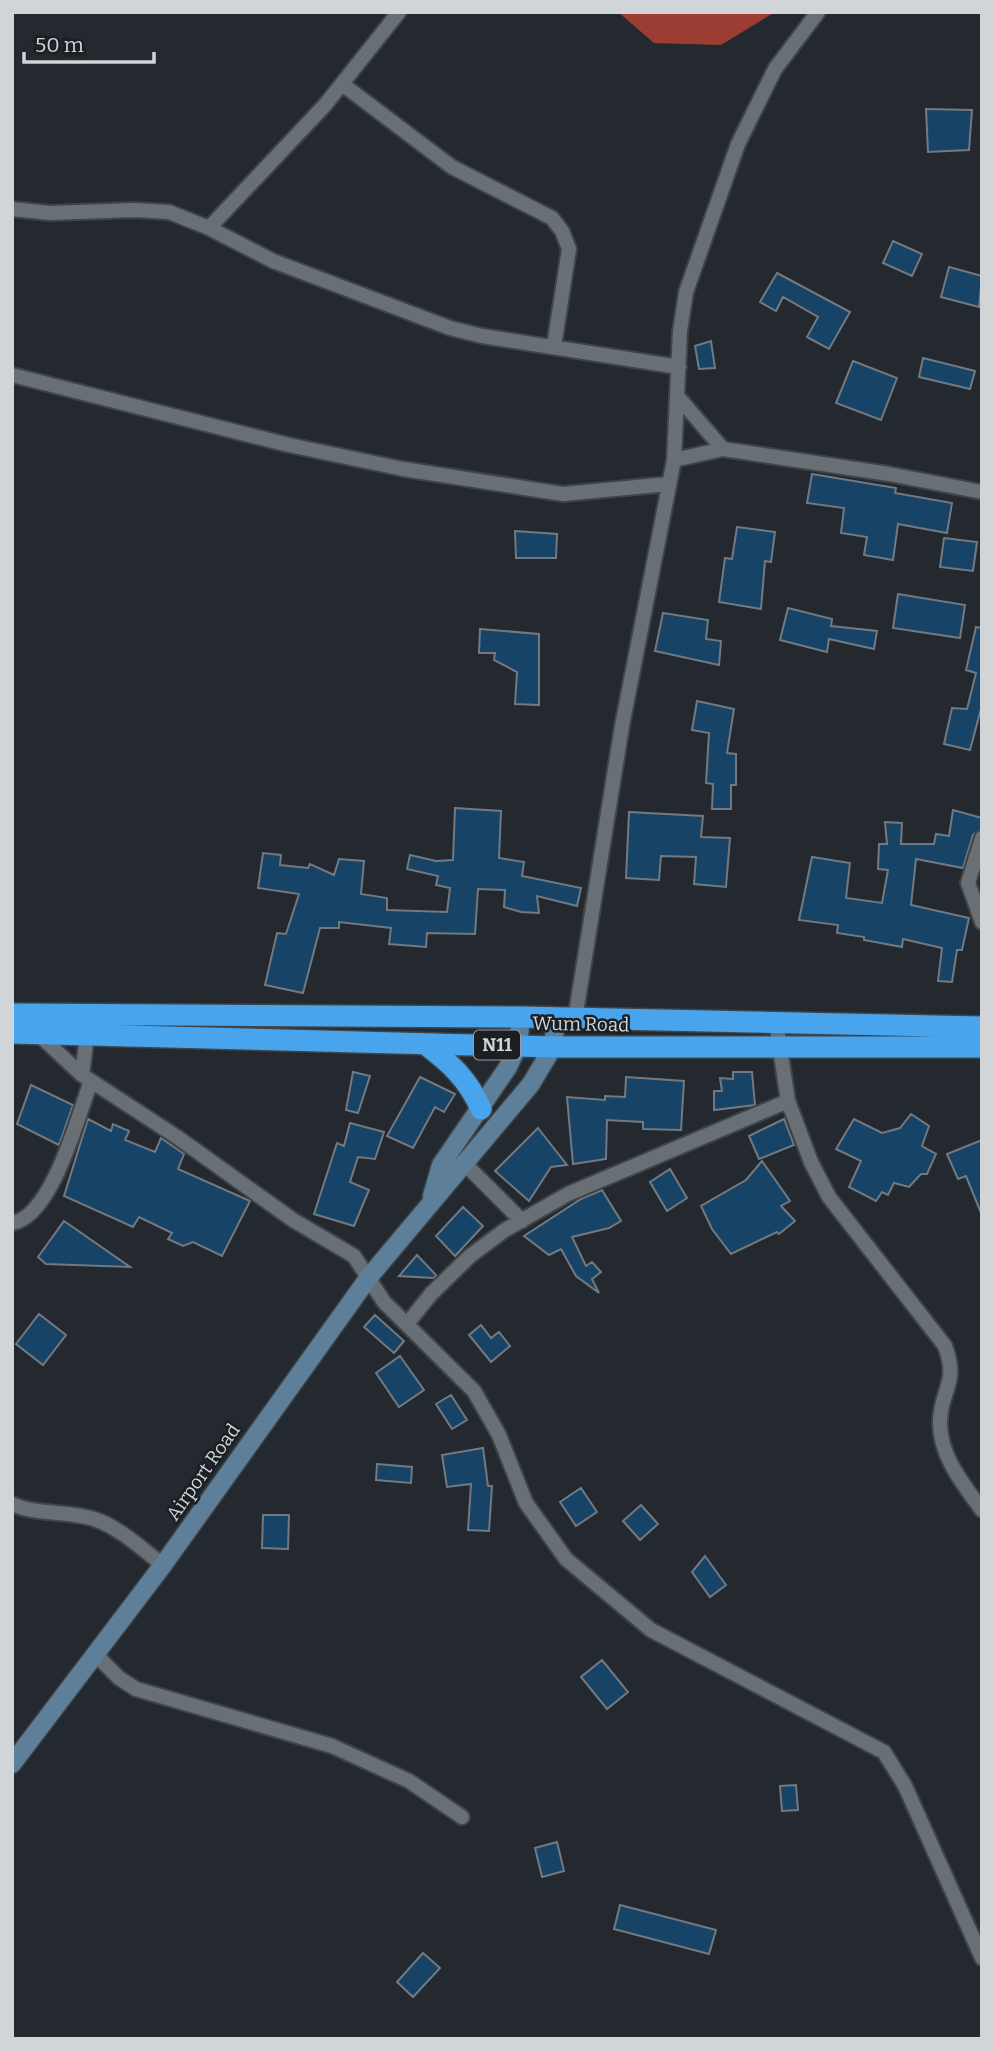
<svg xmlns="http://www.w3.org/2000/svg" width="994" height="2051" viewBox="0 0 994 2051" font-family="Bitter,serif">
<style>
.forest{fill:#9c3d34}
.building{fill:#164366;stroke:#737980;stroke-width:2}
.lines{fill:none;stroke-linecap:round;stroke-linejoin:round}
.street-casing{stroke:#3f4448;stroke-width:18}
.secondary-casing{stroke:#3f4448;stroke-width:21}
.highway-casing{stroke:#3f4448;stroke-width:24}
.street{stroke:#686f75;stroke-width:14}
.secondary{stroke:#5e7f99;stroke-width:18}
.highway{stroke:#47a4ed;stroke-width:21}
.labels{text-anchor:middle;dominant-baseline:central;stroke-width:5;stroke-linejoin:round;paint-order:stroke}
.shield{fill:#1a1f24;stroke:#9a9ea2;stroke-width:2}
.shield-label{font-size:18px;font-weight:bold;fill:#d1d5d8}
.street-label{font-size:19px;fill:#d1d5d8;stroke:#1a1f24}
</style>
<rect width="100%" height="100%" fill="#23292e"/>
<path class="forest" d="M618 12H775L721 45 654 43Z"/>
<path class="building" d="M926 109 972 110 969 150 928 152Z
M893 241 922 254 912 276 883 263Z
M949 267 982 276 979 307 941 297Z
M777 273 850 312 829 349 807 337 818 317 783 297 776 311 760 302Z
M711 341 715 368 699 369 695 346Z
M923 358 975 371 970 389 919 377Z
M853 361 897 378 881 420 836 403Z
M812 474 896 488 895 493 952 503 947 533 898 524 893 560 864 555 867 537 841 533 844 508 807 503Z
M737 527 775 532 771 562 765 561 761 609 719 602 725 558 732 559Z
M515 531 557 534 556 558H516Z
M944 538 977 542 973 571 940 567Z
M898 594 965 605 960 638 893 628Z
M788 608 832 619 831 626 877 631 874 649 829 639 827 652 780 640Z
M663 613 708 620 706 639 721 641 719 665 655 651Z
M976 627 982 628V705L970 750 944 744 952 708 967 709 976 673 966 670Z
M480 629 539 634V705L515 704 517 672 494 660 495 653H479Z
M697 701 734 709 727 753 736 754V785H731V809H712L713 784 706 783 709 733 692 730Z
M455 808 501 811 499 858 524 862 522 876 581 888 577 906 537 896 539 913 521 912 504 907 505 890 478 889 475 934 427 933 426 947 389 944 391 928 339 922V928H320L303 993 265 985 277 933 286 934 299 894 258 888 263 853 281 855 280 865 308 868 310 864 334 875 339 859 364 861 361 894 387 898V910L447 912 450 888 436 885 438 876 407 869 410 855 436 861 453 860Z
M953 810 982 818V829L973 835 963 868 916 859 911 905 969 918 962 950H957L952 982 938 981 942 948 903 939 902 947 864 940V937L837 933 838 925 799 920 812 857 850 863 846 898 882 903 888 870 878 869 879 844H887L885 822 902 823 901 844H934L936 834 949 836Z
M629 812 703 816 701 837 730 838 726 887 694 884 696 857 661 856 659 880 626 878Z
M353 1072 370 1076 358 1113 346 1110Z
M733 1072H752L755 1105 714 1110V1091H722L720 1078 733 1079Z
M420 1077 455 1094 444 1112 435 1107 413 1148 387 1136Z
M626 1077 684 1081 681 1130 643 1129V1122L607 1120 606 1159 573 1164 567 1097 605 1100V1096L625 1097Z
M31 1085 73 1105 59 1145 17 1124Z
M911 1114 929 1126 922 1146 936 1154 927 1174H921L909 1187 894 1183 888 1195 882 1192 876 1201 849 1187 861 1161 836 1149 854 1119 882 1133 900 1128Z
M88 1119 111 1131 113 1124 129 1131 125 1140 155 1152 161 1138 184 1154 178 1169 250 1201 222 1256 193 1242 183 1246 168 1239 172 1233 139 1217 133 1227 64 1196Z
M784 1119 794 1145 759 1159 749 1136Z
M350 1123 384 1132 375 1159 358 1157 350 1182 369 1190 354 1226 314 1214 337 1143 344 1146Z
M538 1128 567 1165 551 1167 529 1201 495 1171Z
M982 1140V1213H981L966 1176 958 1179 947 1154Z
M762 1161 790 1201 781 1206 795 1221 779 1234 777 1232 731 1254 712 1229 701 1206 746 1180Z
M670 1169 687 1198 667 1211 650 1182Z
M602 1190 621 1221 609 1228 572 1237 586 1266 592 1262 601 1272 592 1279 599 1293 576 1276 561 1249 549 1255 524 1236 581 1199Z
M463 1207 483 1226 455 1256 436 1236Z
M64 1221 130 1267 46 1264 38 1257Z
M417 1255 436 1275 434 1278 399 1276Z
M39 1314 66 1335 43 1365 16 1344Z
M375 1315 404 1341 394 1353 364 1327Z
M481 1325 491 1338 499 1332 510 1346 491 1362 469 1335Z
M400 1356 424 1390 399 1407 376 1373Z
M451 1395 467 1420 452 1429 436 1404Z
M483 1448 488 1486H492L489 1531 468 1530 471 1484 447 1487 442 1455Z
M377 1464 412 1467 411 1483 376 1480Z
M581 1488 597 1512 576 1526 560 1502Z
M641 1505 658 1524 640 1540 623 1521Z
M263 1515H289L288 1549 262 1548Z
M705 1556 726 1585 710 1597 692 1572Z
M602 1660 628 1692 607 1709 581 1677Z
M796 1785 798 1810 782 1811 780 1786Z
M557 1842 564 1871 542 1877 535 1848Z
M620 1905 716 1930 709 1954 614 1929Z
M423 1953 440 1968 413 1997 397 1982Z"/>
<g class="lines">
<defs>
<path id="street" d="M342 84 452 167 552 218 562 231 569 249 554 346
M12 209 50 213 134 210 169 212 209 228 273 261 450 328 482 336 679 367
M209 228 325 105 399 12
M12 375 289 445 403 469 563 494 668 484
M678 397 723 449
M674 460 723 449 889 474 982 492
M982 838 968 883 982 922
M575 1019 622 726 674 460 680 331 686 292 738 144 775 69 818 12
M776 1022 788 1101 811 1162 829 1197 945 1346C959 1383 941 1389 940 1421 939 1455 963 1484 982 1510
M38 1034 82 1075 177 1137 293 1220 354 1256 384 1302 474 1391 499 1435 526 1503 566 1559 651 1630 884 1752 905 1786 982 1958
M82 1075 87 1035
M464 1163 522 1221
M12 1223C52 1217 78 1116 91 1081
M407 1324 431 1294 470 1256 505 1230 568 1194 788 1101
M12 1504C38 1516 68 1510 94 1519 119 1527 142 1549 163 1565
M95 1654 119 1678 136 1689 332 1746 409 1781 462 1817"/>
<path id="secondary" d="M432 1196 441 1165 508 1067 518 1046 521 1017
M12 1764 163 1565 369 1277 531 1084 553 1047 556 1018"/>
<path id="highway" d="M12 1014 521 1017 982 1027
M12 1033 553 1047H982
M425 1044C450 1063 468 1079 481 1109"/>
</defs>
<use href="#street" class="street-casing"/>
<use href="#secondary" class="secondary-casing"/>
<use href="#highway" class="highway-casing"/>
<use href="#street" class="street"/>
<use href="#secondary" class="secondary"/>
<use href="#highway" class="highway"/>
</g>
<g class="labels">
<rect class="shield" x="474" y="1030.5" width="46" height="29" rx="5"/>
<g class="shield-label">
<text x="497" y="1045">N11</text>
</g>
<g class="street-label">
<text transform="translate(581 1024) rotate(1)">Wum Road</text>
<text transform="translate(203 1472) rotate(-55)">Airport Road</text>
</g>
</g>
<rect width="994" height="2051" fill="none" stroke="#d1d5d8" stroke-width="28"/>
<path d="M24 52v10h130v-10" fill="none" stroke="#d1d5d8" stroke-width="3.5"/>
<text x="35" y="52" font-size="21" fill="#d1d5d8" stroke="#1a1f24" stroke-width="5" paint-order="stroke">50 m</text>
</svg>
